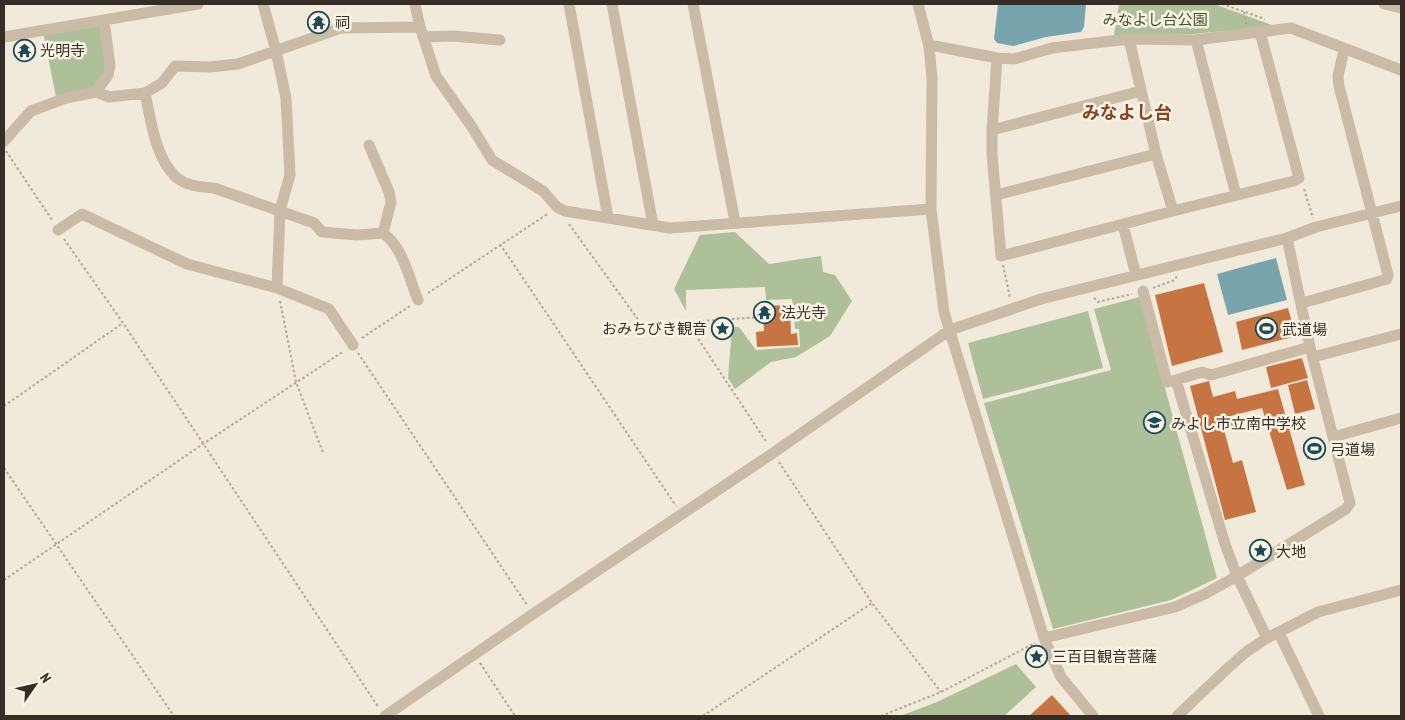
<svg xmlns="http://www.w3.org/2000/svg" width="1405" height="720" viewBox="0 0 1405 720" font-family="'PT Sans Narrow','Noto Sans JP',sans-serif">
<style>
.green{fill:#adc099}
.water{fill:#78a4ae}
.building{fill:#c67542}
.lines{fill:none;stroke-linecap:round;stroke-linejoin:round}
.path{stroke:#b5a590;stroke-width:2;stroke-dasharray:2.5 2.5;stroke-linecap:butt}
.minor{stroke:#c9bba5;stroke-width:11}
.labels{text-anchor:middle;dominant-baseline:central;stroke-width:5;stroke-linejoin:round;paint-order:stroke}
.park-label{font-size:15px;fill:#3e532a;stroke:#f9f3e5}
.poi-label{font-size:15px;fill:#352d26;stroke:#f9f3e5;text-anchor:start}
.quarter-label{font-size:18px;font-weight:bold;fill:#844620;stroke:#f9f3e5}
</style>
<rect width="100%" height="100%" fill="#f1e9d9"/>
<path class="green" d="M1119 4H1214L1275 26 1194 34 1114 35Z
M103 23C106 44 115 76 91 89 83 93 65 94 56 97L43 32Z
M735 232 769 264 821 256 823 272 835 275 852 301 830 336 796 357 771 362 735 389 728 378 732 327H739L756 350 800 347 799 329H795L792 299 766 300 765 287 686 290V311L674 289 700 235Z
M1140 297 1217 578 1171 600 1053 629 984 403 1111 370 1094 309Z
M1088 311 1103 368 983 399 968 343Z
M1016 664 1036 687 1004 716H900L937 702Z"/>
<path class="water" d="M998 4H1086L1084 27 1081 32 1046 37 1013 46 997 43 994 39Z
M1276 258 1287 300 1228 315 1217 274Z"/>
<path class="building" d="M1204 283 1223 352 1172 366 1155 295Z
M790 305 791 334 797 333 798 345 757 347 756 332 764 331 763 306Z
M1288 308 1296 336 1242 350 1236 322Z
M1302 358 1308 378 1271 388 1266 367Z
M1307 380 1315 409 1295 414 1288 385Z
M1209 381 1213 397 1235 391 1237 399 1278 389 1305 485 1287 490 1262 408 1231 416 1234 428 1224 430 1233 463 1242 460 1256 512 1225 520 1190 386Z
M1321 438 1325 454 1307 459 1303 444Z
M1052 695 1071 716H1029Z"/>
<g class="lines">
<path class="path" d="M1222 4 1265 19
M1244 12 1246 24
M6 151 52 220
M1304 189 1313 218
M569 224 642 325 687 322 767 443
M64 239 123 323 379 708
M500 244 676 506
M1003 265 1010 298
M1153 288 1175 280 1177 276
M428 293 549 213
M1094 298 1098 302 1132 294
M280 301 296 382 323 453
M687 322 762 317
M362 338 410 306
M358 353 527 605
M4 406 123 323
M779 462 872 603 941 692
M4 468 174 716
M4 580 203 444 344 351
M480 663 515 716
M703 716 872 603
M881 716 941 692 1035 643"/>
<path class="minor" d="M263 4 276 51 286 98 290 175 280 210 277 288
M415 4 420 27 436 76 472 127 492 160 543 191 557 207 565 211 670 228 931 209
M569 4 608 217
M612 4 653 225
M693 4 735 222
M918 4 929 46 932 78 931 209 944 312 1044 638 1061 677 1093 716
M1384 4 1401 8
M1260 32 1299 178 1294 181 1173 211 1001 256 992 154V130L997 58 1014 59 1052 48 1129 39 1196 40 1291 28 1401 70
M4 37 198 4
M423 37 453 36 500 40
M1129 39 1156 154 1173 211
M1196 40 1236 195
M929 46H935L997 58
M96 92 108 75 110 66 104 20
M145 93C151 120 155 158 176 177 186 186 201 187 214 188L314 223 322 232 357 235 383 233
M992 130 1141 91
M4 141 31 111 66 98 96 92 109 97 145 93 162 83 175 66 210 67 238 64 341 28 420 27
M369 145 389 192 391 202 383 233C403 247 409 278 418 300
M996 195 1156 154
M1123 225 1136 275
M58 230 82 214 187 264 277 288 329 309 353 345
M1287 238 1316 227 1401 206
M1143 291 1167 382 1176 380 1225 544 1237 576 1267 638
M1302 303 1384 280 1387 279 1388 275 1339 86 1338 76 1344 50
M1313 357 1401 334
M1176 380 1202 372 1211 375 1310 347
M1333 437 1401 418
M1279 633 1319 716
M385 716 533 614 773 453 950 330 1041 299 1287 238 1310 347 1350 503 1346 509 1237 576 1205 594 1175 607 1044 638
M1177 716 1228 668 1246 652 1267 638 1318 612 1401 590"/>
</g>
<defs>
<symbol id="temple-ring" viewBox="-11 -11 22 22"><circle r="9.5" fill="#f9f3e5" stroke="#1c4a56" stroke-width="1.5"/><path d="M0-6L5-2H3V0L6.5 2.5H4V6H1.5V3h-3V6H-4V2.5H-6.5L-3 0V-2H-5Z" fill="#1c4a56"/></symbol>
<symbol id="sight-ring" viewBox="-11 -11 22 22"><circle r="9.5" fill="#f9f3e5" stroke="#1c4a56" stroke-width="1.5"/><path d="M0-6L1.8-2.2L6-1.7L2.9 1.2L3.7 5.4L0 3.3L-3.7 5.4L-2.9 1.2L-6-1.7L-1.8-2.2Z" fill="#1c4a56"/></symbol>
<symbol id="stadium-ring" viewBox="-11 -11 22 22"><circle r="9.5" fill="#f9f3e5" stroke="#1c4a56" stroke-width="1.5"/><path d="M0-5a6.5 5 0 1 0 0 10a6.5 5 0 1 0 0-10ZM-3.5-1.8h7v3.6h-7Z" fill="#1c4a56"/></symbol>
<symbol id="school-ring" viewBox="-11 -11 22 22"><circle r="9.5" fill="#f9f3e5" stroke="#1c4a56" stroke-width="1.5"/><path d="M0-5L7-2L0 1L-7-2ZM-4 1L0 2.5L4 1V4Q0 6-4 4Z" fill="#1c4a56"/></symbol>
</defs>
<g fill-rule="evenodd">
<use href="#temple-ring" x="306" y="10" width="25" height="25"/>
<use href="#temple-ring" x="12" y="38" width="25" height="25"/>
<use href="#temple-ring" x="752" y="300" width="25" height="25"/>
<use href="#sight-ring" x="710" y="316" width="25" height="25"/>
<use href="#stadium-ring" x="1254" y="316" width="25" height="25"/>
<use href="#school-ring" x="1142" y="410" width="25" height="25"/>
<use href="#stadium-ring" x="1302" y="436" width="25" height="25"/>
<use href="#sight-ring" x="1248" y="538" width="25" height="25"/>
<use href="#sight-ring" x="1024" y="644" width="25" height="25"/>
</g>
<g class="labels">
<g class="park-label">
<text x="1155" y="19">みなよし台公園</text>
</g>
<g class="poi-label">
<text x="335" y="22">祠</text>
<text x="40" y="50">光明寺</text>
<text x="781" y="312">法光寺</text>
<text x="707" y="328" text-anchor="end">おみちびき観音</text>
<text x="1282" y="329">武道場</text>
<text x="1171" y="423">みよし市立南中学校</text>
<text x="1330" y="449">弓道場</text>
<text x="1276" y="551">大地</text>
<text x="1052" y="656">三百目観音菩薩</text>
</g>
<g class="quarter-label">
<text x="1127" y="112">みなよし台</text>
</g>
</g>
<rect width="1405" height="720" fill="none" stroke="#352d26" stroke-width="10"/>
<g transform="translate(35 685) rotate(56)" stroke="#f9f3e5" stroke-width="4" paint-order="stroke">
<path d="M0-4L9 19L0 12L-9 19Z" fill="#352d26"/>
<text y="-8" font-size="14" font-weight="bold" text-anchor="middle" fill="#352d26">N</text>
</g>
</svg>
